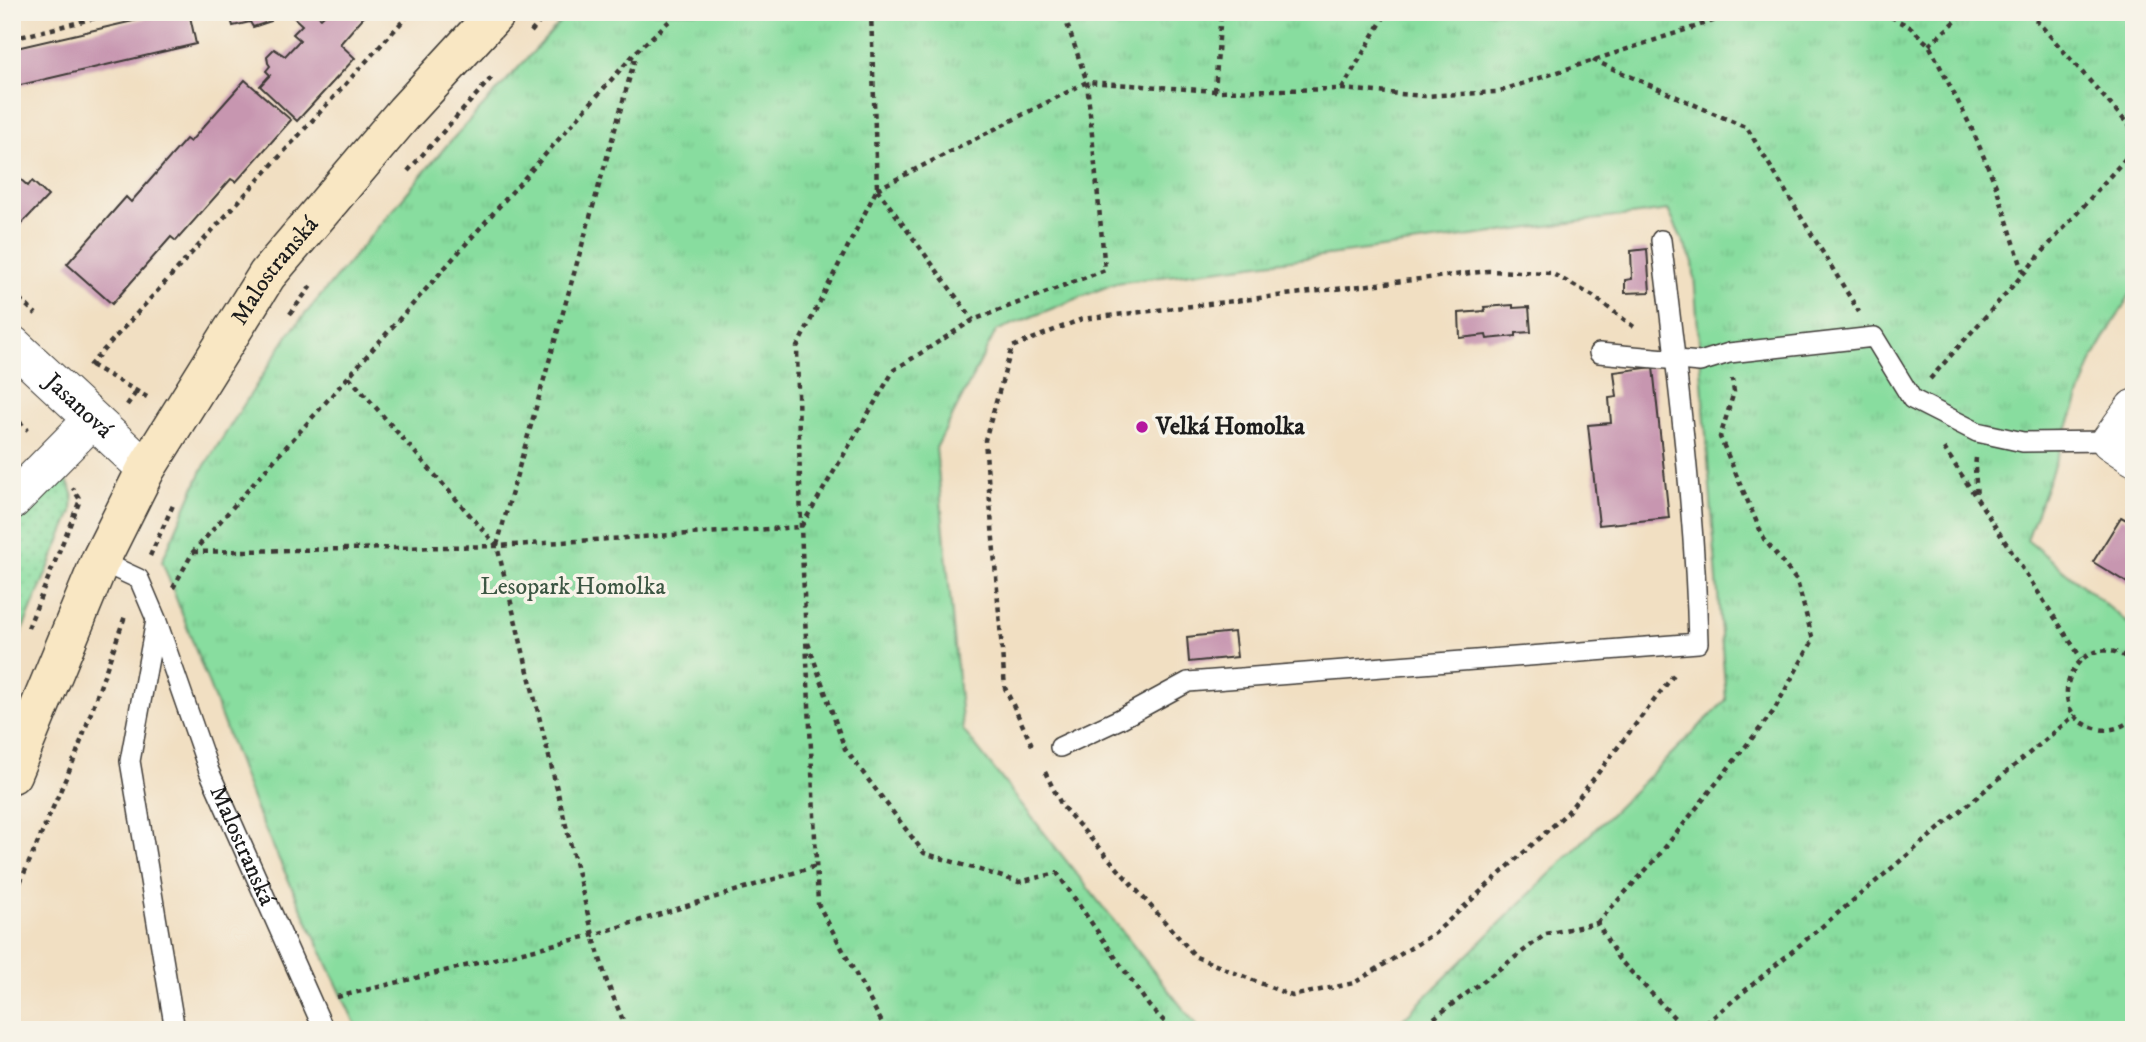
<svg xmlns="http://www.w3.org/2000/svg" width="2146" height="1042" viewBox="0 0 2146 1042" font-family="'IM FELL DW Pica',serif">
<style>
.grass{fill:url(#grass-dots);stroke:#527c5e;stroke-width:2}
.park{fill:url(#park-tufts);stroke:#527c5e;stroke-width:2}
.building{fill:#c796b0}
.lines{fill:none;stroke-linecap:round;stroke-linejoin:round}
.lane-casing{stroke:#3c3935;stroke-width:22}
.street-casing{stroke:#3c3935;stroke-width:39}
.secondary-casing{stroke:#3c3935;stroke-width:41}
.path{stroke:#3c3935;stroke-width:4.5;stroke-dasharray:5 5;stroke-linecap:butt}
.lane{stroke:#fff;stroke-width:19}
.street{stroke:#fff;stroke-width:37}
.secondary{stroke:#f9e7c3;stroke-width:38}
.poi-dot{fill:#b5179e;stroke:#f7f3e8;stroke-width:2.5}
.labels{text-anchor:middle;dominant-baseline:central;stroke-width:7;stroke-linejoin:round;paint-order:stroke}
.street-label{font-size:24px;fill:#1c1c1c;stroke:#f7f3e8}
.poi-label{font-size:24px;font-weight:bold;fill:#1c1c1c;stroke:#f7f3e8;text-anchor:start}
.park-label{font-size:24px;fill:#3c5643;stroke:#f7f3e8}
</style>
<defs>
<pattern id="grass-dots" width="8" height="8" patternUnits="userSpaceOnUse" patternTransform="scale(1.75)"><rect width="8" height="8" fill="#88dd9f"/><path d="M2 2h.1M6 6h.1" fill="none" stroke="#75bd88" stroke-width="1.8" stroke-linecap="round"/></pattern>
<pattern id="park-tufts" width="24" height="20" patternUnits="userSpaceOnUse" patternTransform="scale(1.75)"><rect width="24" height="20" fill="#88dd9f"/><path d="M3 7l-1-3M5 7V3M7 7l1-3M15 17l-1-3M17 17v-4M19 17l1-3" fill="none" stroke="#75bd88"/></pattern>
</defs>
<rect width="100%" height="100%" fill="#f7f3e8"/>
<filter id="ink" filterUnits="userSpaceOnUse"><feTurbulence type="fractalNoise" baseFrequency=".0143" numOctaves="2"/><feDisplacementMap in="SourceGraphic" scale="14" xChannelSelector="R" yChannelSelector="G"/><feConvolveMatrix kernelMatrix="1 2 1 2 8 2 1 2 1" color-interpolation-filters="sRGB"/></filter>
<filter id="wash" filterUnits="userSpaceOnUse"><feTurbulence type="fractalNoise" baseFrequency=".00686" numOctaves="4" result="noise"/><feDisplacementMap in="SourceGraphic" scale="28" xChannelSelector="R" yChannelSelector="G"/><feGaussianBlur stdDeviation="1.57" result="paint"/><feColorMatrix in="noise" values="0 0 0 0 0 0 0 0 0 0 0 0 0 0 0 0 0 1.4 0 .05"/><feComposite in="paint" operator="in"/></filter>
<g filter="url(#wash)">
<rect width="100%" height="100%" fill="#f1dfc2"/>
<path class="grass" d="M64 475 73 493 72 512 12 655V515L55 478Z"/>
<path class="park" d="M570 12H2134V288L2094 356 2027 540 2134 628V1030H1392L1726 700 1693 262 1668 210 1116 283 996 331 936 448 963 730 1200 1030H358L257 812 162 561 202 470 291 331 447 145Z"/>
<g id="blocks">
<path class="building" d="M172 12H189L196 44 12 87V49Z
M229 12H269L271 21 253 27 250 22 233 26Z
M288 12H314L321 18 327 12H368L340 44 355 58 297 121 260 86 270 75 266 71 270 66 268 63 267 56 274 49 285 56 300 40 293 34 302 25Z
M245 80 291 120 236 182 231 179 176 241 171 237 112 304 67 264 126 197 131 202 186 139 190 142Z
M12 172 28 186 32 181 48 196 12 234Z
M1647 249 1650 292 1625 293V280L1632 279 1631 251Z
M1513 305V308L1529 307 1531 332 1516 333V336L1487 339 1486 335 1460 338 1459 313 1485 311 1484 307Z
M1653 367 1669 518 1599 525 1588 425 1611 423 1609 398 1617 397 1614 372Z
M2121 517 2134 524V587L2093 562Z
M1234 632 1237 657 1189 662 1187 637Z"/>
</g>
</g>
<g filter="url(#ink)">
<use href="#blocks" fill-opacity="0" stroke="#3c3935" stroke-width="2"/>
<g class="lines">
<defs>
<g id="lane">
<path d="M1599 353 1700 362 1729 353 1874 337 1912 399 1977 432 2023 442 2110 441"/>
<path id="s1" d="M100 561 139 579 156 619 209 771 324 1030"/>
<path d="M156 620 130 761 175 1030"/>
<path d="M1060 747 1120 719 1188 682 1698 643C1695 508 1677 374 1661 240"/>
</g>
<g id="street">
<path id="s2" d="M12 344 146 469"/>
<path d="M2134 408 2110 441 2134 457"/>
<path d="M12 501 92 420"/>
</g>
<g id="secondary">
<path id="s3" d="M12 774 100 561 146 469 267 275 405 112 497 12"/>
</g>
</defs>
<use href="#lane" class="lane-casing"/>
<use href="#street" class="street-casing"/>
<use href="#secondary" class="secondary-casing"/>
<path class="path" d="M871 12 877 189 797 347 801 527 818 904 886 1030
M1882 12 1910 27 1929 45 1972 129 1996 186 2024 274
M2029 12 2134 131
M531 32 548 12
M12 39 119 12
M1929 45 1966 12
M1593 60 1747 128 1859 312
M1342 89 1387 12
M1215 91 1221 12
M408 171 493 76
M877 189 1087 82 1215 91 1342 89 1424 96 1497 92 1740 12
M877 189 973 320
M12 292 36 314
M290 314 314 282
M91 365 147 397
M89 366 411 12
M349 377 497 546 593 935 607 982 627 1030
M1930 379 2134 149
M127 405 137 391
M12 415 28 430
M1944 448 2081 658
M1976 458 1975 468 1977 498
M497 545 636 55
M193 552 497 546 801 527 894 370 973 320 1105 270 1087 82 1063 12
M150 556 174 503
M173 588 193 552 636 52 679 12
M28 628 80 500 73 488
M808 643 845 749 924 853 1019 882 1057 873 1149 1006 1173 1030
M2134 663C2079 616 2034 716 2099 729 2111 732 2126 726 2134 717
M1032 745 1005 688 985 440 1012 347 1082 319 1488 271 1551 273 1593 296 1634 327
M1045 772 1062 806 1196 957 1292 996 1354 983 1435 933 1567 813 1676 672
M12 901 76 755 125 616
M1597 923 1655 860 1773 712 1813 640 1797 581 1764 539 1720 437 1734 392 1732 379
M337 997 593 935 816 866
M1418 1030 1546 934 1597 923 1618 958 1686 1030
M1698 1030 2075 715"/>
<use href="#lane" class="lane"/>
<use href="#street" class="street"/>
<use href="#secondary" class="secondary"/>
</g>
</g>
<circle class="poi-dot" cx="1142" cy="427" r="7"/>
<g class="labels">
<g class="street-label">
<text stroke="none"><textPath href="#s3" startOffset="570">Malostranská</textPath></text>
<text stroke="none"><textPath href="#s2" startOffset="91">Jasanová</textPath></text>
<text stroke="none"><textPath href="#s1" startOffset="329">Malostranská</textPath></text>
</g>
<g class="poi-label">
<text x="1156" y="427">Velká Homolka</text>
</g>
<g class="park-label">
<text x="573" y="587">Lesopark Homolka</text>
</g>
</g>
<rect width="2146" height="1042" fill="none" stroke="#f7f3e8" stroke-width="42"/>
</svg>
